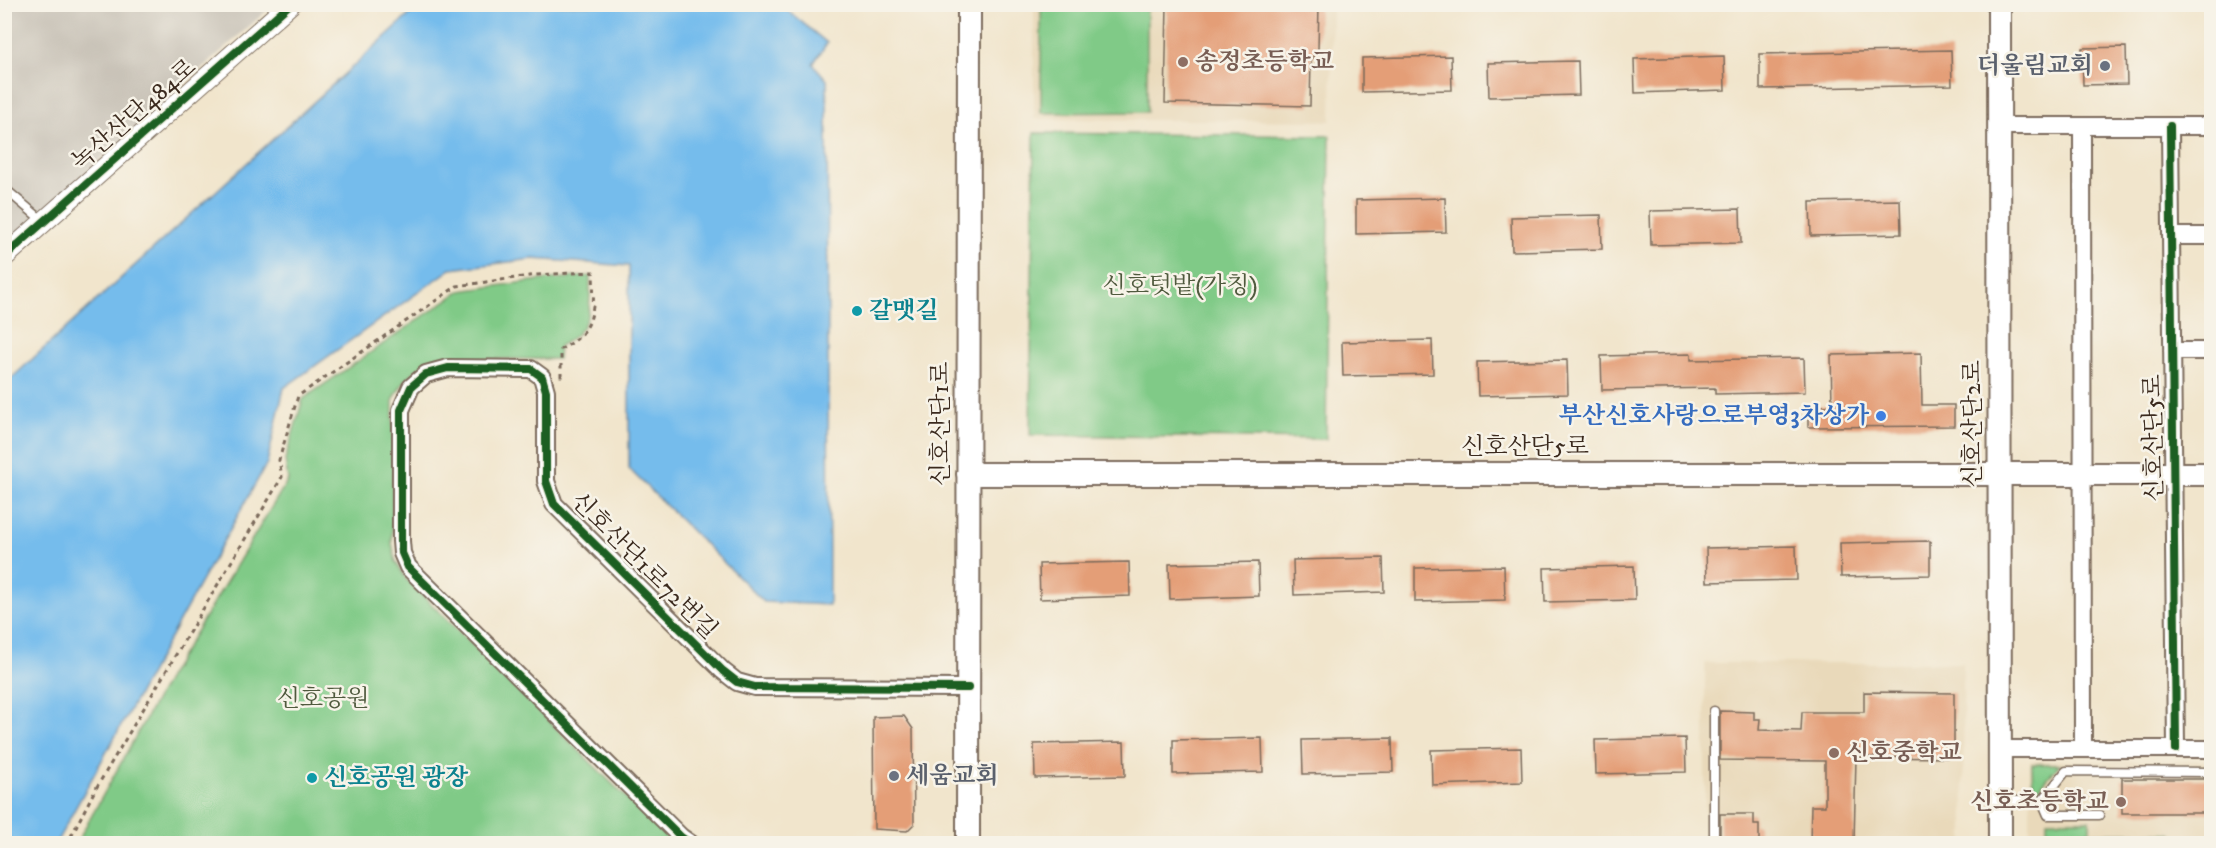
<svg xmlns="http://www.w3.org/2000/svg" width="2216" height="848" viewBox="0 0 2216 848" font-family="'IM FELL DW Pica','Noto Serif KR',serif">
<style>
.built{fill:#e9d9ba}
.industrial{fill:#c9c3b8}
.green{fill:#80ca87;stroke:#5e7a52;stroke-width:1.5}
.water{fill:#74bcec;stroke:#587385;stroke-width:1.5}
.building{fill:#e49e77}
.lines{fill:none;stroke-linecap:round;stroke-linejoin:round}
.service-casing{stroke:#7b6b5b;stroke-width:11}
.minor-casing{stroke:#7b6b5b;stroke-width:20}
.tertiary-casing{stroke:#7b6b5b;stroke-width:22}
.secondary-casing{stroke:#7b6b5b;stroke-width:26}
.path{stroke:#7b6b5b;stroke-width:3;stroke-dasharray:4.5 4.5;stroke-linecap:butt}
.service{stroke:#fff;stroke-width:8}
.minor{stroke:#fff;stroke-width:16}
.tertiary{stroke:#fff;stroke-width:20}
.secondary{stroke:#fff;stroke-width:22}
.cycleway-casing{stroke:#f7f3e8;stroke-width:11}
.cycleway{stroke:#1b5e20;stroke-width:8}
.education-dot{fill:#8d6e63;stroke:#f7f3e8;stroke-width:2}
.worship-dot{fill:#6b7280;stroke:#f7f3e8;stroke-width:2}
.culture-dot{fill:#0f9aa8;stroke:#f7f3e8;stroke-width:2}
.shop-dot{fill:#3f7fe0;stroke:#f7f3e8;stroke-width:2}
.labels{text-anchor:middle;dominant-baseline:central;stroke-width:5;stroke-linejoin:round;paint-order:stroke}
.education-label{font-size:24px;font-weight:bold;fill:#785e54;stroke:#f7f3e8;text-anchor:start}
.worship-label{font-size:24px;font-weight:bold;fill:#5b616d;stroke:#f7f3e8;text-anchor:end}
.street-label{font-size:24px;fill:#3b2a1e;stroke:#f7f3e8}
.park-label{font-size:24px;fill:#505a3e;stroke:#f7f3e8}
.culture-label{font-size:24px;font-weight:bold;fill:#0d838f;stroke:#f7f3e8;text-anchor:start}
.shop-label{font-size:24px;font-weight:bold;fill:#366cbe;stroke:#f7f3e8;text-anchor:end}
</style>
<rect width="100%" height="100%" fill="#f7f3e8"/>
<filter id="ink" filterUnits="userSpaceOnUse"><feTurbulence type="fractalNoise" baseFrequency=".0167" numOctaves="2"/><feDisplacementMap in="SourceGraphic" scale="12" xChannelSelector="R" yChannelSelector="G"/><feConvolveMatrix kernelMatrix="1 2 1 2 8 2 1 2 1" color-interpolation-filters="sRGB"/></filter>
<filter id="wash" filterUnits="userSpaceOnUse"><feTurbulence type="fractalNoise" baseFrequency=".008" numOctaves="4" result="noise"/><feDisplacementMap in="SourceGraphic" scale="24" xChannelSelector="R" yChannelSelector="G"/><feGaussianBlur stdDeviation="1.35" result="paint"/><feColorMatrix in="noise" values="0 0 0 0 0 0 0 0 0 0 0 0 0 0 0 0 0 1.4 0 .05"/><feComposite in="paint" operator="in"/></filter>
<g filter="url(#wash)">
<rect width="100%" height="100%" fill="#f1e5cc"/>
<path class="built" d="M1034 5H1332L1331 121 1034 119Z
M1705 663H1963L1964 843H1705Z
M2030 761H2211V843H2030Z"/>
<path class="industrial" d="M5 5H273L5 244Z"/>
<path class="green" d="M1041 5H1147V112L1041 113Z
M1034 133 1330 136 1326 439 1030 435Z
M590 276C590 310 592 330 559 346L558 359H443C418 363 403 379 393 401L392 543 396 562 406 579 672 843 76 844 168 678 288 480 285 460 303 399 460 291 540 280Z
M2032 764H2060L2033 795Z
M2047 820H2090V831H2047Z
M2036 833H2171L2184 843H2036Z"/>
<path class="water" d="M420 5H781L827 43 813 64 827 80 829 605 764 602 629 469V266L533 259 451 269 284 388 267 463 56 843H5V384Z"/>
<g id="blocks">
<path class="building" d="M1167 4H1319L1318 50 1311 59 1310 106 1165 103Z
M2126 47 2127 84 2083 85 2082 48Z
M1951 50 1952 85 1760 89V54Z
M1451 56 1452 90 1362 92V58Z
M1724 56 1725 90 1635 93 1634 59Z
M1578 61 1579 95 1489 97 1488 63Z
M1445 198 1446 232 1356 234V200Z
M1900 200 1901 234 1811 236 1810 202Z
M1740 209 1741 243 1651 245 1650 211Z
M1601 215 1602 249 1512 251 1511 217Z
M1432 340 1433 374 1343 376 1342 342Z
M1921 353 1922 405H1954V426L1808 427V406H1832L1831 355Z
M1691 354V360L1804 358 1805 392 1715 394V388L1602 390 1601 356Z
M1567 360 1568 394 1478 396 1477 362Z
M1930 541V575L1841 577 1840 543Z
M1796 546 1797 580 1707 582 1706 548Z
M1383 558 1384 592 1294 595 1293 560Z
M1129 562 1130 596 1040 599 1039 564Z
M1258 562 1259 596 1170 599 1169 564Z
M1504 566 1505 600 1415 602V568Z
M1634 566 1635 600 1545 602 1544 568Z
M1864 692 1954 693V758L1856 757 1854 843H1810L1811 806H1825V761L1720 760V711L1754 712V719H1760L1759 730 1801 731 1802 712H1864Z
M904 716 913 729 914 824 907 831 874 829 873 717Z
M1262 738 1263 772 1173 774V740Z
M1392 738 1393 772 1303 774 1302 740Z
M1685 738 1686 772 1596 774 1595 740Z
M1124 742 1125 776 1035 778 1034 744Z
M1521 748 1522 782 1432 785 1431 750Z
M2122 779H2211V813H2122Z
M1720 814H1754V825H1759V843H1720Z"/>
</g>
</g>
<g filter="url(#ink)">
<use href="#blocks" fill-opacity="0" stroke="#7b6b5b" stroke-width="1.5"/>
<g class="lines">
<defs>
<path id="service" d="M4 188 43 221
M1714 711V844
M2001 801H2042L2066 771 2212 772
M2042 801 2048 815H2099"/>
<path id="minor" d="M1999 126H2212
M2082 126 2083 749
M2170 126 2176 749
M2171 236H2212
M2172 351H2212
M2000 749H2212
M691 844 681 837 408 567 402 553 401 541V410L411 387 426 374 448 368 531 369 542 377 546 391V481L554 504 723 671 737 682 755 687 968 688"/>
<path id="tertiary" d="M4 257 290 4"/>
<path id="secondary" d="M1999 4 2000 844
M968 474H2212
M968 844 969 4"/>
</defs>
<use href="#service" class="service-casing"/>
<use href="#minor" class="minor-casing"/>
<use href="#tertiary" class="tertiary-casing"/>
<use href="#secondary" class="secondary-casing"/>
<path class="path" d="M67 844 95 790 282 477 279 460 298 396 457 286 537 275 593 272C594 308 597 331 561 349V380"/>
<use href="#service" class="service"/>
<use href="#minor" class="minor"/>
<use href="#tertiary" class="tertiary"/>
<use href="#secondary" class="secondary"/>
<defs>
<path id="cycleway" d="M2170 126 2176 749
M4 257 290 4
M691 844 681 837 408 567 402 553 401 541V410L411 387 426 374 448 368 531 369 542 377 546 391V481L554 504 723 671 737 682 755 687 968 688"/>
</defs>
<use href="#cycleway" class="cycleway-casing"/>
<use href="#cycleway" class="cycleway"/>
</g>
</g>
<g class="education-dot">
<circle cx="1183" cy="62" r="6"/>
<circle cx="1834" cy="753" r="6"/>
<circle cx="2121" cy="802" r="6"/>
</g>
<g class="worship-dot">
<circle cx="2105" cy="66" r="6"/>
<circle cx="894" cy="776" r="6"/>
</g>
<g class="culture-dot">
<circle cx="857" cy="311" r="6"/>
<circle cx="312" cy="778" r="6"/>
</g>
<circle class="shop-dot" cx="1881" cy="416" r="6"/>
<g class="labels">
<g class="education-label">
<text x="1195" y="62">송정초등학교</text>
<text x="1846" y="753">신호중학교</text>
<text x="2109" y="802" text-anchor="end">신호초등학교</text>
</g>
<g class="worship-label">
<text x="2093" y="66">더울림교회</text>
<text x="906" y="776" text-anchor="start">세움교회</text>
</g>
<g class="street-label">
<text transform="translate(134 115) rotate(-41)">녹산산단484로</text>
<text transform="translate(941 424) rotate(-90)">신호산단1로</text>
<text transform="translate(1973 424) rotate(-90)">신호산단2로</text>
<text transform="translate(2154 438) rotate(-91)">신호산단5로</text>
<text x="1525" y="447">신호산단5로</text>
<text transform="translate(644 566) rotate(45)">신호산단1로72번길</text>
</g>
<g class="park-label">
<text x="1180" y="286">신호텃밭(가칭)</text>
<text x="323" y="699">신호공원</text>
</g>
<g class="culture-label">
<text x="869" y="311">갈맷길</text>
<text x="324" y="778">신호공원 광장</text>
</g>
<g class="shop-label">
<text x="1869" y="416">부산신호사랑으로부영3차상가</text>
</g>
</g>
<rect width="2216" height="848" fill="none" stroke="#f7f3e8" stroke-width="24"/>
</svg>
